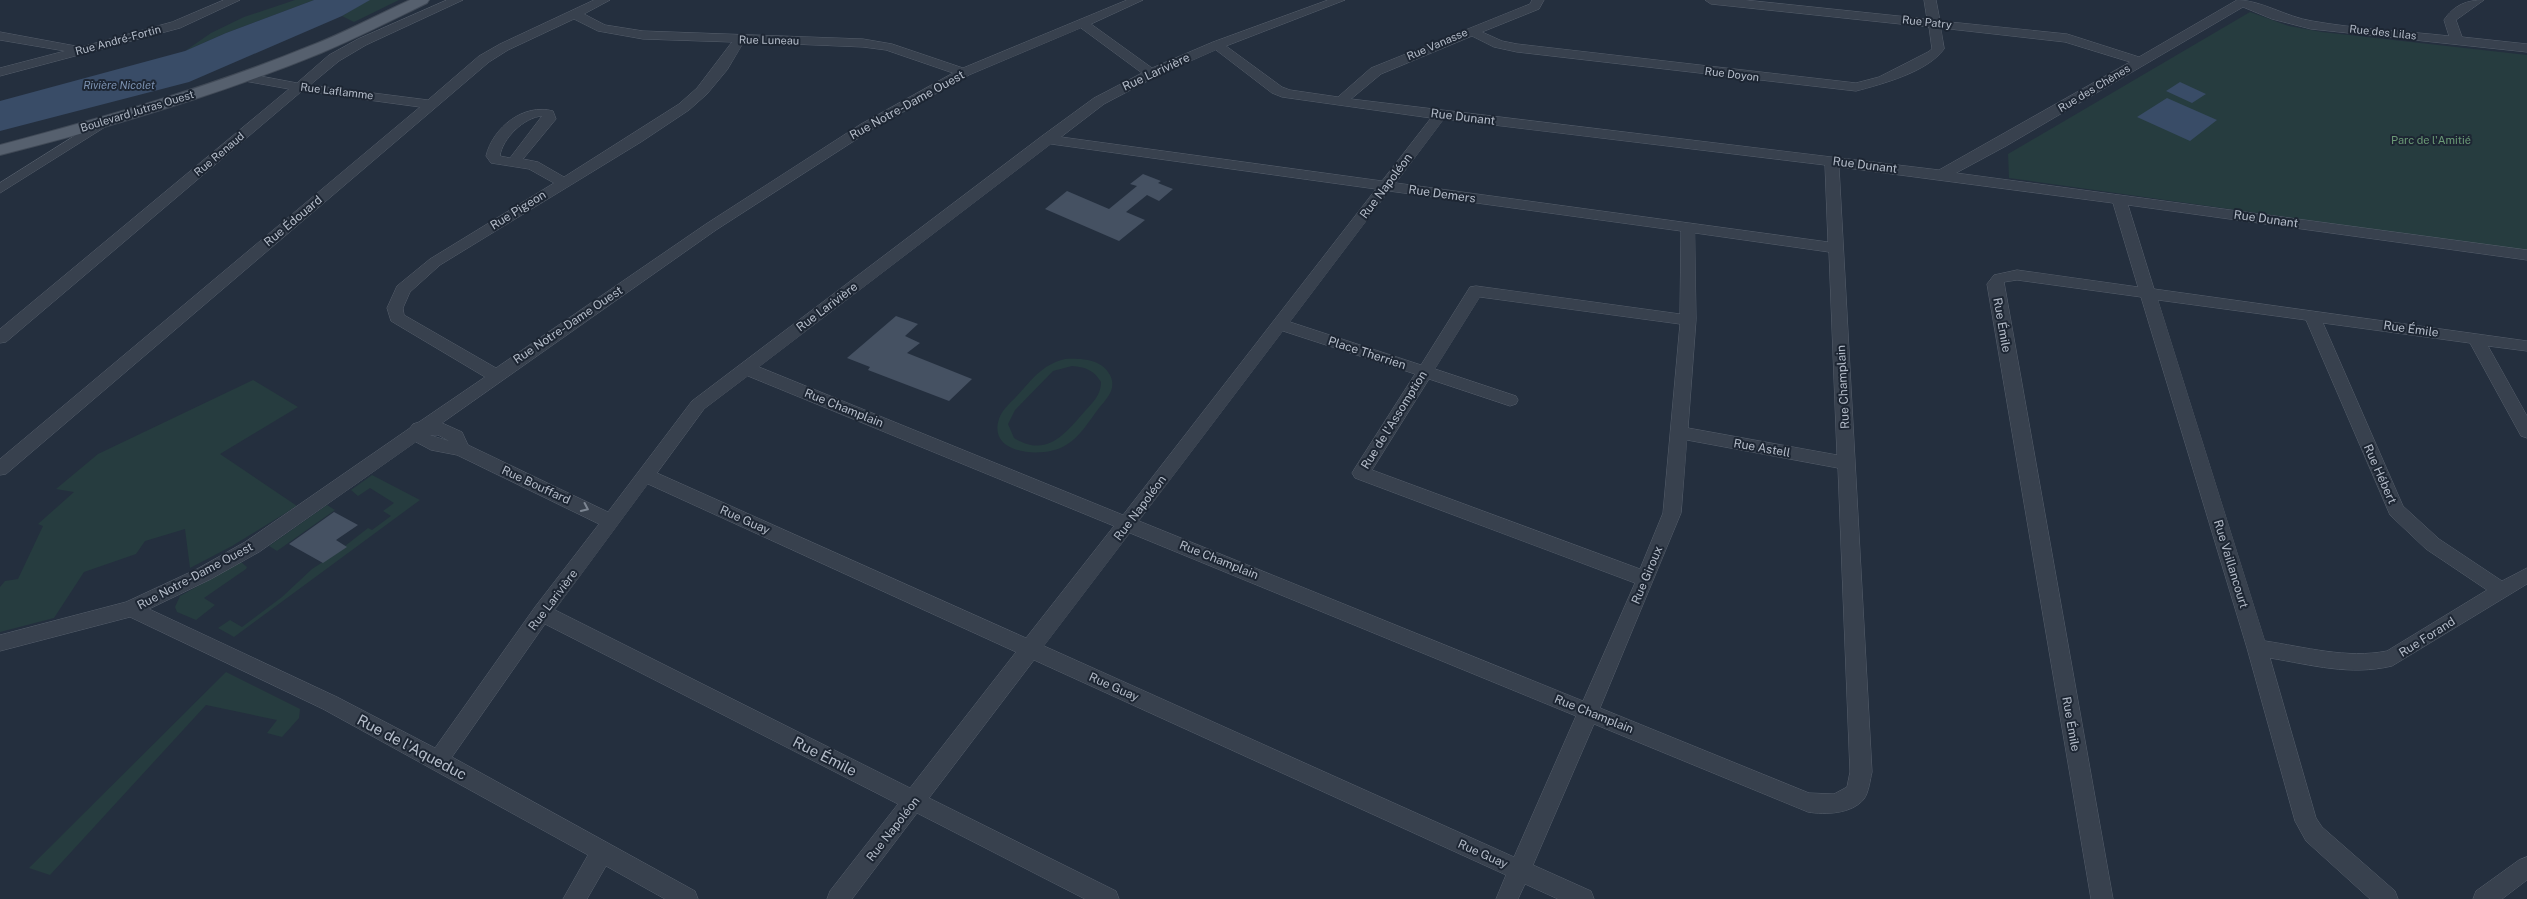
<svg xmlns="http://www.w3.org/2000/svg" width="2527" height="899" viewBox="0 0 2527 899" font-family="'Public Sans',sans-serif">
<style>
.green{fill:#263c3f;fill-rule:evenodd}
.water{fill:#394c67}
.building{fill:#455162}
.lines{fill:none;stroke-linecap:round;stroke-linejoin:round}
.minor-casing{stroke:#565f6c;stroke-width:1}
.major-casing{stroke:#414a57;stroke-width:2}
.minor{fill:#38414e;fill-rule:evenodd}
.major{fill:#56606e;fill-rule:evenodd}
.oneway{stroke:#7c8592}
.labels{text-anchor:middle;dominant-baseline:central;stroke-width:4;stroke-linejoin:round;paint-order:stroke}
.far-street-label{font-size:11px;fill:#b4bcc9;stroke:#1d2633}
.far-water-label{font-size:11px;font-style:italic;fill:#7c92b1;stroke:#1d2633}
.far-park-label{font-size:11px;fill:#6b9a76;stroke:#1d2633}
.street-label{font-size:12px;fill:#b4bcc9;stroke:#1d2633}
.near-street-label{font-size:15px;fill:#b4bcc9;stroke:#1d2633}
</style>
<rect width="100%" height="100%" fill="#242f3e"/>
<path class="green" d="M295 0H314L226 33 185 51 211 33 244 17Z
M368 0H399L354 22 342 16Z
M2250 12 2289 26 2322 32 2527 55V251L2009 178 2008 154Z
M1065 359C1080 358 1102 359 1110 375 1117 389 1107 398 1099 408 1089 421 1080 437 1066 445 1045 459 987 455 999 419 1002 410 1009 404 1015 398 1032 380 1041 365 1065 359ZM1072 366C1085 367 1094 370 1101 382 1101 395 1093 402 1085 411 1065 434 1047 458 1014 438L1008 424 1015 410 1053 371Z
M253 380 298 407 220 454 297 506 232 546 190 568 185 529 145 541 136 554 84 572 54 618 0 632V587L5 581 18 579 43 526 38 524 74 492 56 489 98 454Z
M372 475 420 500 234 637 218 628 230 620 242 627 282 597 312 569 346 547 345 546 368 528 372 530 391 516 383 511 394 503 370 488 358 496 351 490Z
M327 505 335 510 277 551 269 546Z
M241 562 247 567 246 569 204 598 215 605 196 620 177 612 175 607 180 596Z
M226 672 300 709 299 718 282 737 267 733 277 720 206 705 50 875 29 868Z"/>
<path class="water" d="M314 0H370L342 16 189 82 0 131V101L185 51 226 33Z
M2180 82 2206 94 2192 103 2166 91Z
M2167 98 2217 120 2190 141 2137 117Z"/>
<path class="building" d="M1143 174 1161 181 1158 183 1173 189 1159 201 1147 195 1126 212 1145 220 1119 241 1045 209 1067 191 1109 209 1137 186 1130 184Z
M896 316 918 324 905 336 920 343 907 353 972 379 949 401 868 370 870 367 847 358Z
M334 512 358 525 336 540 347 547 323 563 289 544Z"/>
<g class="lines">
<defs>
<path id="minor" d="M224 0H240L180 28 0 76V68L65 51 0 40V32L81 47 172 22Z
M447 0H463L366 45 339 61 310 85 428 100 479 56 500 44 594 0H610L584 14 605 25 643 31 863 39 892 44 963 68 1127 0H1143L1091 24 1152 68 1213 42 1328 0H1345L1226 46 1282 87 1290 90 1338 97 1371 68 1530 4 1532 0H1544L1539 9 1482 32 1502 41 1517 44 1856 83 1879 77 1928 52 1932 49 1929 27 1711 4 1705 0H1745L1927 19 1924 0H1936L1940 21 2067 34 2139 57 2237 0C2261 0 2286 17 2312 21 2357 29 2404 31 2449 36L2444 20C2454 5 2467 0 2484 0L2456 20 2462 37 2527 44V52L2311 29 2272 19 2243 7 2006 146 1956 173 2527 250V260L2128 205 2154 289 2527 341V351L2488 346 2527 416V438L2521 436 2470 343 2323 323 2403 506 2439 539 2502 581 2527 568V584L2392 666C2350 676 2312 665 2270 658L2316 818 2322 827 2395 891 2398 899H2370L2306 841 2295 821 2247 648 2141 297 2017 280 2004 282 2113 899H2091L1987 284 1994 275 2017 270 2138 287 2113 203 1839 167 1872 772C1870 780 1869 792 1864 799 1852 814 1825 815 1808 812L1594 724 1533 865 1591 891 1594 899H1558L1525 884 1518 899H1496L1506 875 1034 660 929 798 1116 891 1119 899H1085L917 813 852 899H827L830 891 898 804 545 624 452 757 695 891 698 899H665L606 866 587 899H563L588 855 323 709 130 617 0 651V635L126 602 197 569 245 542 410 428 413 424 419 422 485 377 391 321 387 308 397 286 430 259 554 183 529 169 491 163 486 156C493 127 524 103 553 111L556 119 523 159 538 162 564 177 679 104 697 88 732 42 643 39 598 31 574 19 508 50 489 62 6 474 0 475V459L420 107 302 91 6 342 0 343V329L289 89 239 80 237 77 239 74 244 73 297 83 329 55 358 39ZM1081 28 1142 73 1094 98 1042 136 692 401 608 512 468 445 462 432 442 423 716 230 871 130 969 75ZM1941 28 2065 42 2130 62 1939 170 1351 99 1381 74 1472 36 1494 47 1517 52 1856 91C1882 84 1928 72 1944 49ZM744 42 863 47 886 50 953 73 861 124 706 224 496 368 404 315 403 308 410 292 440 265 641 142 689 110 707 94 727 70ZM1216 50 1272 93 1282 97 1431 118 1382 181 1061 137 1104 104 1161 74ZM542 116 510 158 500 156C502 139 524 117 542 116ZM1444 119 1825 165 1828 242 1396 183ZM1051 144 1376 189 1123 515 759 367ZM1389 191 1681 231 1680 314 1476 286 1470 287 1421 365 1290 322ZM1695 233 1829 252 1837 455 1688 428 1696 320ZM1480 297 1680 324 1663 513 1640 569 1372 470 1429 379 1510 406 1516 404 1518 400 1516 396 1435 369ZM2158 300 2306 320 2390 515 2426 549 2487 590 2387 651C2347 659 2305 647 2265 641ZM1283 331 1415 374 1355 468 1352 473 1355 478 1635 583 1583 701 1139 521ZM748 376 1114 526 1026 638 657 473 704 409ZM430 435H438L449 441ZM1687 440 1838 468 1850 772 1847 787 1834 794 1809 793 1600 708 1681 513ZM416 442 431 450 457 455 599 524 535 607 435 748 337 697 149 609 211 579 259 552ZM648 484 1016 652 910 788 555 610ZM1130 533 1576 716 1514 857 1044 646Z
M100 120 107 124 105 127 0 193V183Z
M2527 857V880L2502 899H2473L2476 891 2519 860Z"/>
<path id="major" d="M410 0H429L427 3C392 20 357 38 321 53 218 95 108 128 0 155V145C105 117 210 87 310 46 344 33 377 15 410 0Z"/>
</defs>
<use href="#minor" class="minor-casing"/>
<use href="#major" class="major-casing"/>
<use href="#minor" class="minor"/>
<use href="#major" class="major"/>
</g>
<defs><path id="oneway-chevron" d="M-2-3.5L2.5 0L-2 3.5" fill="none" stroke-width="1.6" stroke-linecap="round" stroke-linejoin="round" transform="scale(1.25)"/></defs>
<use class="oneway" href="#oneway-chevron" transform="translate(585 508) rotate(25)"/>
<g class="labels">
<g class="far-street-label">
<text transform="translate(1927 22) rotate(6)">Rue Patry</text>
<text transform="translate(2383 32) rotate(6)">Rue des Lilas</text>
<text transform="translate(118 40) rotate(-15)">Rue André-Fortin</text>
<text transform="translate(769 40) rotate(1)">Rue Luneau</text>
<text transform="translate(1437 44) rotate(-23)">Rue Vanasse</text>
<text transform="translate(1732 74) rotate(7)">Rue Doyon</text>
<text transform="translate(2094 88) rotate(-31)">Rue des Chênes</text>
<text transform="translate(337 91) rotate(7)">Rue Laflamme</text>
<text transform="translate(137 111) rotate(-17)">Boulevard Jutras Ouest</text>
<text transform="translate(219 154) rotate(-40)">Rue Renaud</text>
</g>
<g class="far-water-label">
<text x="119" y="85">Rivière Nicolet</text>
</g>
<g class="far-park-label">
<text x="2431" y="140">Parc de l'Amitié</text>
</g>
<g class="street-label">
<text transform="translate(1156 72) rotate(-25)">Rue Larivière</text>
<text transform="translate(907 105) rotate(-29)">Rue Notre-Dame Ouest</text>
<text transform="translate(1463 117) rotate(7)">Rue Dunant</text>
<text transform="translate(1865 165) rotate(7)">Rue Dunant</text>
<text transform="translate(1386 186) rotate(-53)">Rue Napoléon</text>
<text transform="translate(1442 194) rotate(8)">Rue Demers</text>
<text transform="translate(518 210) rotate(-32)">Rue Pigeon</text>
<text transform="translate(2266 219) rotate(8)">Rue Dunant</text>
<text transform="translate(293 221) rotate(-40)">Rue Édouard</text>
<text transform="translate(827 307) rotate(-37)">Rue Larivière</text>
<text transform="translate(568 325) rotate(-34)">Rue Notre-Dame Ouest</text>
<text transform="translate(2002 325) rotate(80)">Rue Émile</text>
<text transform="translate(2411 329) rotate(8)">Rue Émile</text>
<text transform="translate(1367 353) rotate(18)">Place Therrien</text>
<text transform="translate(1843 387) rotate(-93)">Rue Champlain</text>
<text transform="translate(844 408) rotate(22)">Rue Champlain</text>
<text transform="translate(1394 420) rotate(-58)">Rue de l'Assomption</text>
<text transform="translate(1762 448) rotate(10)">Rue Astell</text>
<text transform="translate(2380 474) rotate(66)">Rue Hébert</text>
<text transform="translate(536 485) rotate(25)">Rue Bouffard</text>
<text transform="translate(1140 508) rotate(-53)">Rue Napoléon</text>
<text transform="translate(745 520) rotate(24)">Rue Guay</text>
<text transform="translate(1219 560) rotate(22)">Rue Champlain</text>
<text transform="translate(2231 564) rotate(73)">Rue Vaillancourt</text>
<text transform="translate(1647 575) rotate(-67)">Rue Giroux</text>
<text transform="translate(195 576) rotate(-28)">Rue Notre-Dame Ouest</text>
<text transform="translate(553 600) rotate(-53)">Rue Larivière</text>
<text transform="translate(2427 637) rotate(-32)">Rue Forand</text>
<text transform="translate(1114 687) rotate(24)">Rue Guay</text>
<text transform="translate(1594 714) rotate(22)">Rue Champlain</text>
<text transform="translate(2071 724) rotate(80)">Rue Émile</text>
<text transform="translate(893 829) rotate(-52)">Rue Napoléon</text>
<text transform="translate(1483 854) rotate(24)">Rue Guay</text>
</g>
<g class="near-street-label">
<text transform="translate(412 747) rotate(28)">Rue de l'Aqueduc</text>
<text transform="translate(825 756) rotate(27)">Rue Émile</text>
</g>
</g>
</svg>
